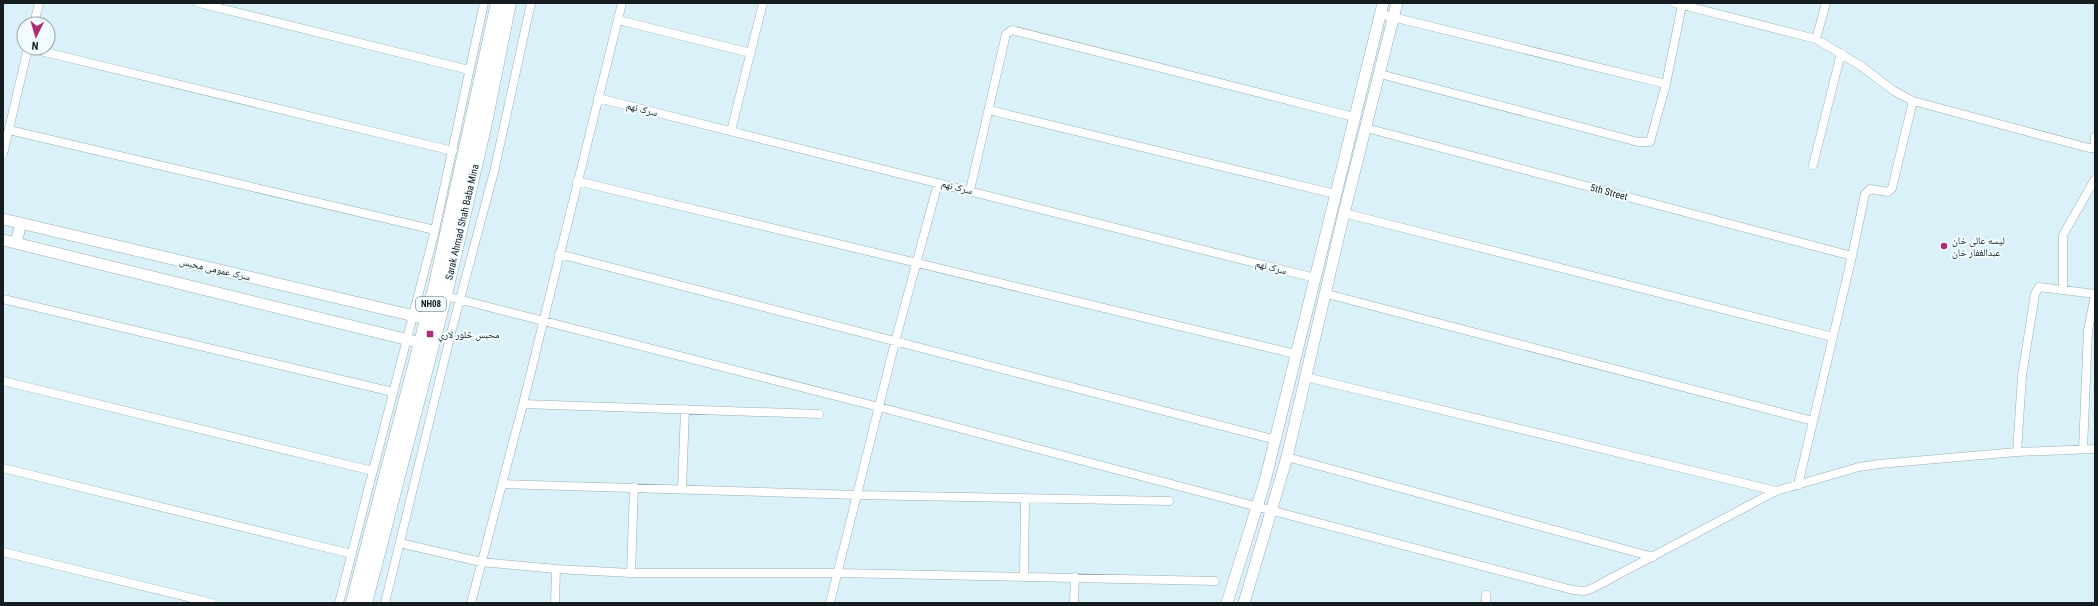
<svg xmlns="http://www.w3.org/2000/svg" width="2098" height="606" viewBox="0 0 2098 606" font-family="'Roboto Condensed','Noto Naskh Arabic',sans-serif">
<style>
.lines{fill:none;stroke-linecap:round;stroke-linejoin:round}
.street-casing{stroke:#98aeb6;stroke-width:9}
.secondary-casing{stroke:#98aeb6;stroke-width:12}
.highway-casing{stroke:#98aeb6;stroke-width:15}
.street{stroke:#fff;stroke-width:8}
.secondary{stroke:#fff;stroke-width:11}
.highway{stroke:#fff;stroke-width:14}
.poi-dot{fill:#af2c75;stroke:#f2fcff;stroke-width:1.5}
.labels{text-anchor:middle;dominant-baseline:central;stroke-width:4;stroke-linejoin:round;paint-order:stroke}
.shield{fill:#f2fcff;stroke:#576063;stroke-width:1}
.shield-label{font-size:9px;font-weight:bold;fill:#151d20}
.street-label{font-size:10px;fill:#151d20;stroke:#f2fcff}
.poi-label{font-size:10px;fill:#151d20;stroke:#f2fcff;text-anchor:start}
</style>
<rect width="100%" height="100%" fill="#daf1fa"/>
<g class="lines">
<defs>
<path id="street" d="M199 3 469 70
M1675 3 1816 39 1861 66 1894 91 1913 101 1892 188 1888 192 1870 189 1865 194 1852 256 1798 485
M1380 14 1666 84
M618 20 751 53
M34 24 39 3
M1816 39 1826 3
M28 48 453 151
M1380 74 1638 142H1650L1666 84 1682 5
M598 98 1315 278
M1913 101 2089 148H2095V137
M989 110 1335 194
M1366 128 1852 256
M9 130 435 230
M731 131 763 3
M3 154 28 48
M1813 165 1841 53
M577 181 1295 354
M970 190 1006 34 1012 30 1354 117
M1344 213 1833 337
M559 254 1276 440
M2063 290V235L2095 179
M1327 294 1813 421
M442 295 879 407 1573 590 1584 591 1591 589 1776 491 1859 467 1879 464 2017 452 2095 449
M3 299 393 392
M1306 377 1776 491
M3 381 373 471
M523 404 819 414
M2083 449 2088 330 2095 295
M2017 452 2022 376 2035 294 2039 287 2095 294
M1287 457 1653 557
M3 468 352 554
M502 484 857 495 1169 501
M682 489 685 409
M400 543 481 562 556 569 631 573H838L1215 581
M3 552 212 603
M631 573 634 487
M1024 576 1025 498
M339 603 435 230 484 3
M385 603 452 329 494 172 531 3
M471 603 523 404 622 3
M555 603 556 569
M830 603 895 342 938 183
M1074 603 1075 577
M1486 603V595"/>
<path id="secondary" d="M3 219 427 319
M3 240 421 343
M16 243 21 223
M1227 603 1265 481 1383 3
M1244 603 1287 457 1344 213 1397 3"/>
<path id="highway" d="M353 603 434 293 498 3
M365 603 445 295 485 123 509 3"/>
</defs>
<use href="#street" class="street-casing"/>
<use href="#secondary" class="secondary-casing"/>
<use href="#highway" class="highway-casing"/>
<use href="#street" class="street"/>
<use href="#secondary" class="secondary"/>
<use href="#highway" class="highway"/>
</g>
<g class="poi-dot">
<circle cx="1944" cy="246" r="4"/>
<rect x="426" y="330" width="8" height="8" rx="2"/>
</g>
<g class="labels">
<rect class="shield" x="416" y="297" width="30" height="14" rx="3"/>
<g class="shield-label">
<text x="431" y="304">NH08</text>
</g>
<g class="street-label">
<text transform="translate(642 109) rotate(14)">سرک نهم</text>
<text transform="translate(957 187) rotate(14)">سرک نهم</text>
<text transform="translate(1609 192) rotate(15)">5th Street</text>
<text transform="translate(462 222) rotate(-77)">Sarak Ahmad Shah Baba Mina</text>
<text transform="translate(1271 267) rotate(14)">سرک نهم</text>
<text transform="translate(215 269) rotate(13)">سرک عمومی محبس</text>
</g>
<g class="poi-label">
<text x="1952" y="240">لیسه عالی خان<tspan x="1952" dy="12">عبدالغفار خان</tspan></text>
<text x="438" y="334">محبس څلور لارې</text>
</g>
</g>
<rect width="2098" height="606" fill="none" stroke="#151d20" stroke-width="8"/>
<g transform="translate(36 36) rotate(185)"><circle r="19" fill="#f2fcff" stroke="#9aa3a6"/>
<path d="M0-3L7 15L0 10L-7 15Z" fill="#af2c75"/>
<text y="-6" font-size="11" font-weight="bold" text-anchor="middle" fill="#151d20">N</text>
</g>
</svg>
